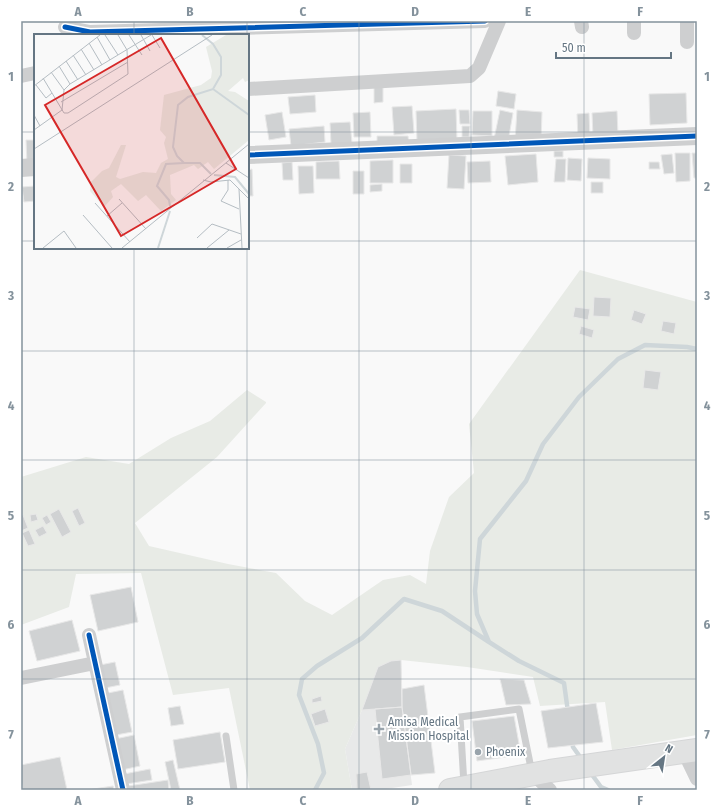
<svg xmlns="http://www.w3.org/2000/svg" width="718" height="811" viewBox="0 0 718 811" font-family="'Fira Sans Condensed',sans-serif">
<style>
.built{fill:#e8e9e9}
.green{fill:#e8ebe6}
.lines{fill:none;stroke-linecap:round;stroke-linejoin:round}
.stream{stroke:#ced6d9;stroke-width:4.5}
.building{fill:#d0d2d3;stroke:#e8e8e8}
.primary-casing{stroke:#d5d6d7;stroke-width:24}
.service{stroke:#cecfd0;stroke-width:7}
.minor{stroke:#cecfd0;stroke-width:14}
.tertiary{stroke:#cecfd0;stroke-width:18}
.primary{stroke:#e1e2e2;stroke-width:22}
.cycleway-casing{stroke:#fff;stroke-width:8}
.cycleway{stroke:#0057b8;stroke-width:5}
.grid{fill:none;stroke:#84929c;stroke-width:1;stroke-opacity:0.55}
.poi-dot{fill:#99a4ac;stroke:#fff;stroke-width:1.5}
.labels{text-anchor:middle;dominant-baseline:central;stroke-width:4;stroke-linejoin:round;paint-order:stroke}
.poi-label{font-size:12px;fill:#657683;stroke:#fff;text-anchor:start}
.inset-river{fill:none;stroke:#ced6d9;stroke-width:2}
.inset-road{fill:none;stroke:#b5bdc3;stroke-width:1}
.view{fill:#d62828;fill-opacity:0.15;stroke:#d62828;stroke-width:2}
.inset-edge{fill:none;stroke:#657683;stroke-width:2}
.neatline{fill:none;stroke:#84929c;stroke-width:1.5}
.grid-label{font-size:13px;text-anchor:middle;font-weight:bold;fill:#84929c}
</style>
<rect width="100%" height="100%" fill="#f9f9f9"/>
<path class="built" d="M401 660 402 707 412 785 379 790H352L345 749 362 710 378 667 391 661Z"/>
<path class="green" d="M580 270 697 302V735L612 750 605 702 540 706 533 677 467 667 401 660 391 661 378 667 362 710 345 749 352 790H250L229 688 173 695 141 573 76 574 69 607 21 625V477L86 457 129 464 171 438 210 421 247 390 266 402V403L217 457 135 523 149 546 228 564 276 573 305 601 332 615 383 580 410 575 426 584 430 551 449 497 474 473 469 424Z"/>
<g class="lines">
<path class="stream" d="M568 712 564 683 519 661 489 642 477 614 475 591 480 539 526 481 543 444 579 397 618 359 645 345 687 347 697 349
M572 741 573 747 583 761
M590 772 601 787 608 790
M315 790 324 773 318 744 299 695 302 679 317 666 362 638 404 599 442 611 489 642"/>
</g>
<path class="building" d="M383 85V102L374 103V86Z
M498 91 516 94 514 109 496 106Z
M686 93 687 123 650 125 649 94Z
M315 95 316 112 290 114 288 97Z
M412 106 414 133 394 135 392 107Z
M456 109 457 141 417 142 416 111Z
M459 110H469L470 124H460Z
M500 110 513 113 508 142 494 139Z
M517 110 542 112 541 142 515 141Z
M473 111H492V136L472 135Z
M617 111 618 135 593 136 592 113Z
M282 112 286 137 269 140 265 115Z
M370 112 371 137H354L353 113Z
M589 113 590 139 578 140 577 114Z
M350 122 352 143 331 144 330 123Z
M324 126 325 142 291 146 289 129Z
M462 126H470L469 137H462Z
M377 136H408L409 145H377Z
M26 140H35V163L27 164Z
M554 151H563V157H554Z
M675 153H690V181L676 182Z
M692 153H697V178H694Z
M536 154 538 182 508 185 505 156Z
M672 154 674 173 664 174 661 155Z
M449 155 466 156 464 189 447 188Z
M568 158 582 159 581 181 567 180Z
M588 158 610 159V179L587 178Z
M556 159H566L565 182H554Z
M393 160V183H370V161Z
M339 161 340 179H316V162Z
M490 161 491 182 468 183 467 162Z
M292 162 293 180H283L282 163Z
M649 162H659L660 169H649Z
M400 164H412V183H400Z
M298 166H313L314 193 299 194Z
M252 169 253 196H248V170Z
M353 171H364V194H353Z
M591 182H603V193H591Z
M382 184V191L370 192V185Z
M35 186V201L24 202 22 187Z
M594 297 611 298 610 317 593 316Z
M575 307 590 309 588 320 573 317Z
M634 310 646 314 642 324 631 320Z
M663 321 676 323 674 334 661 331Z
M581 326 594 330 592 338 579 334Z
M645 370 661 372 658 390 643 388Z
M78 508 85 523 79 526 72 511Z
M59 509 71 532 62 537 50 514Z
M36 514 38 520 31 522 30 515Z
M21 515H23L28 528 21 531Z
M47 515 51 522 46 525 42 518Z
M43 526 47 533 39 537 35 530Z
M29 530 35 544 28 546 22 533Z
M131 587 138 622 98 631 90 595Z
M72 620 80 651 37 661 29 631Z
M401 660 402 707 362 710 378 667 391 661Z
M115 662 120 685 105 688 100 665Z
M500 679 524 680 531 704 506 705Z
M424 685 435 773 411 775 402 707V689Z
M123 690 132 732 116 735 108 693Z
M321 696 322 701 312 703V699Z
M596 703 603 742 548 748 541 711Z
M180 706 184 724 171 726 168 708Z
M402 707 411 775 382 779 375 709Z
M325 709 329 722 315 726 311 714Z
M514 716 521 755 477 761 472 721Z
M220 732 225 762 178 769 173 740Z
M134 735 140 766 122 770 115 739Z
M60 757 67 790H23L21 780V765Z
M173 760 180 790H171L165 762Z
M150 769 152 780 126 784 124 774Z
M367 772 371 790H357L356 774Z
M168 780 169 790H128V786Z
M113 786 114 790H87Z"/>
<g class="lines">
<defs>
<path id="primary" d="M450 790 550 771 697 750"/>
</defs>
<use href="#primary" class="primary-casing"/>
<path class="service" d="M226 736 234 790
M464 785 460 717 519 709 532 773"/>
<path class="minor" d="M581 21 582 27
M687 21V42
M65 27 90 32 485 21
M634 33V21
M21 76 35 73
M248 89 470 76 479 68 499 21
M89 635 123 790
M21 678 95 663
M684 752 697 779
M533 774 550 790"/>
<path class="tertiary" d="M248 155 697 136
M21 168 35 167"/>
<use href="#primary" class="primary"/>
<defs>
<path id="cycleway" d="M65 27 90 32 485 21
M248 155 697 136
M89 635 123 790"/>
</defs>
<use href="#cycleway" class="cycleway-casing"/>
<use href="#cycleway" class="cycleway"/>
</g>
<path class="grid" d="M134 21V35M247 21V35M359 21V790M471 21V790M584 21V790M21 132H35M248 132H697M21 241H35M248 241H697M134 248V790M247 248V790M21 351H697M21 460H697M21 570H697M21 679H697"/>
<g class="poi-dot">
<path d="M377 723h4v4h4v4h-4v4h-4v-4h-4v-4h4z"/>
<circle cx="478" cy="752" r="4"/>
</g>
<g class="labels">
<g class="poi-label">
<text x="388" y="722">Amisa Medical<tspan x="388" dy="14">Mission Hospital</tspan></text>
<text x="486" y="752">Phoenix</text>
</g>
</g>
<g transform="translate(34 34)">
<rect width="215" height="215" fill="#f9f9f9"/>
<path d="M192 1H215V46L211 48 209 44 194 57 201 58 215 67V106L180 135 174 128 164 135 160 131 136 141 137 160 142 166 127 177 112 161 104 167 87 150 77 157 79 163 70 173 56 157 57 148 68 137 75 134 87 111H92L82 143 86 145 109 138 122 139 127 129 134 125 130 109 132 103 126 96 130 61 167 51 177 44 178 37 172 13Z" fill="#e8ebe6"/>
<path class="inset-river" d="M168 1 179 10 187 23V41L179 55M177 140 166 129H150L143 122 139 113 144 71 154 63 179 55 215 81M180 141 201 143 215 160M136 172 135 166 123 152 132 130 150 129M124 214 136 177"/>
<path class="inset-road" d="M71 1 84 21M95 1 108 21M107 1 116 17M118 1 126 14M63 3 76 26M55 9 68 31M47 15 60 36M39 21 52 41M32 27 44 46M25 32 36 50M17 38 30 56M9 44 30 79H34L94 40 93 16 84 1M2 51 12 64 18 59M0 52 66 1M27 68 94 28M0 81 6 92M0 96 28 76 30 56 36 50 117 1M0 115 178 1M192 129 215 144M169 146 177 148 196 146 215 165M194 146V156L187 167 205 175M205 155 208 214M85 165 112 195M61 169 96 208M49 181 78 214M73 182 88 169M163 204 178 190 207 200M9 214 30 197 42 214M88 214 215 110M173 214 195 196M193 214 207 206"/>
<path class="view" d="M127 4 202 135 87 202 11 71Z"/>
<rect width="215" height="215" class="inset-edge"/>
</g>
<rect width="718" height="811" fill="none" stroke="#ffffff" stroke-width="44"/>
<g transform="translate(664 757) rotate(30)" stroke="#ffffff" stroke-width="3" paint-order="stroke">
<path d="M0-3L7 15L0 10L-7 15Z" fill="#657683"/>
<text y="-6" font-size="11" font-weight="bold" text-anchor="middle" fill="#657683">N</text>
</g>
<path d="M556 52v6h115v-6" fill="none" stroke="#657683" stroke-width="2"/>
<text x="562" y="52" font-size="12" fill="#657683" stroke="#ffffff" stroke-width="3" paint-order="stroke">50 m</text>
<rect x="22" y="22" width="674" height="767" class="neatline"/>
<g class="grid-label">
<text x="78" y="16">A</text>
<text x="190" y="16">B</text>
<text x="303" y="16">C</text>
<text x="415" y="16">D</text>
<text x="528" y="16">E</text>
<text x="640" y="16">F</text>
<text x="11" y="81">1</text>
<text x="707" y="81">1</text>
<text x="11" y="191">2</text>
<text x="707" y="191">2</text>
<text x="11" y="300">3</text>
<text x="707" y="300">3</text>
<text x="11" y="410">4</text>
<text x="707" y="410">4</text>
<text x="11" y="520">5</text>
<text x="707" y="520">5</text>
<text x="11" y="629">6</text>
<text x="707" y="629">6</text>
<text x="11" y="739">7</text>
<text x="707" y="739">7</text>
<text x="78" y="805">A</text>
<text x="190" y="805">B</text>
<text x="303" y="805">C</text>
<text x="415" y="805">D</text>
<text x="528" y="805">E</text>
<text x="640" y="805">F</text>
</g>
</svg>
